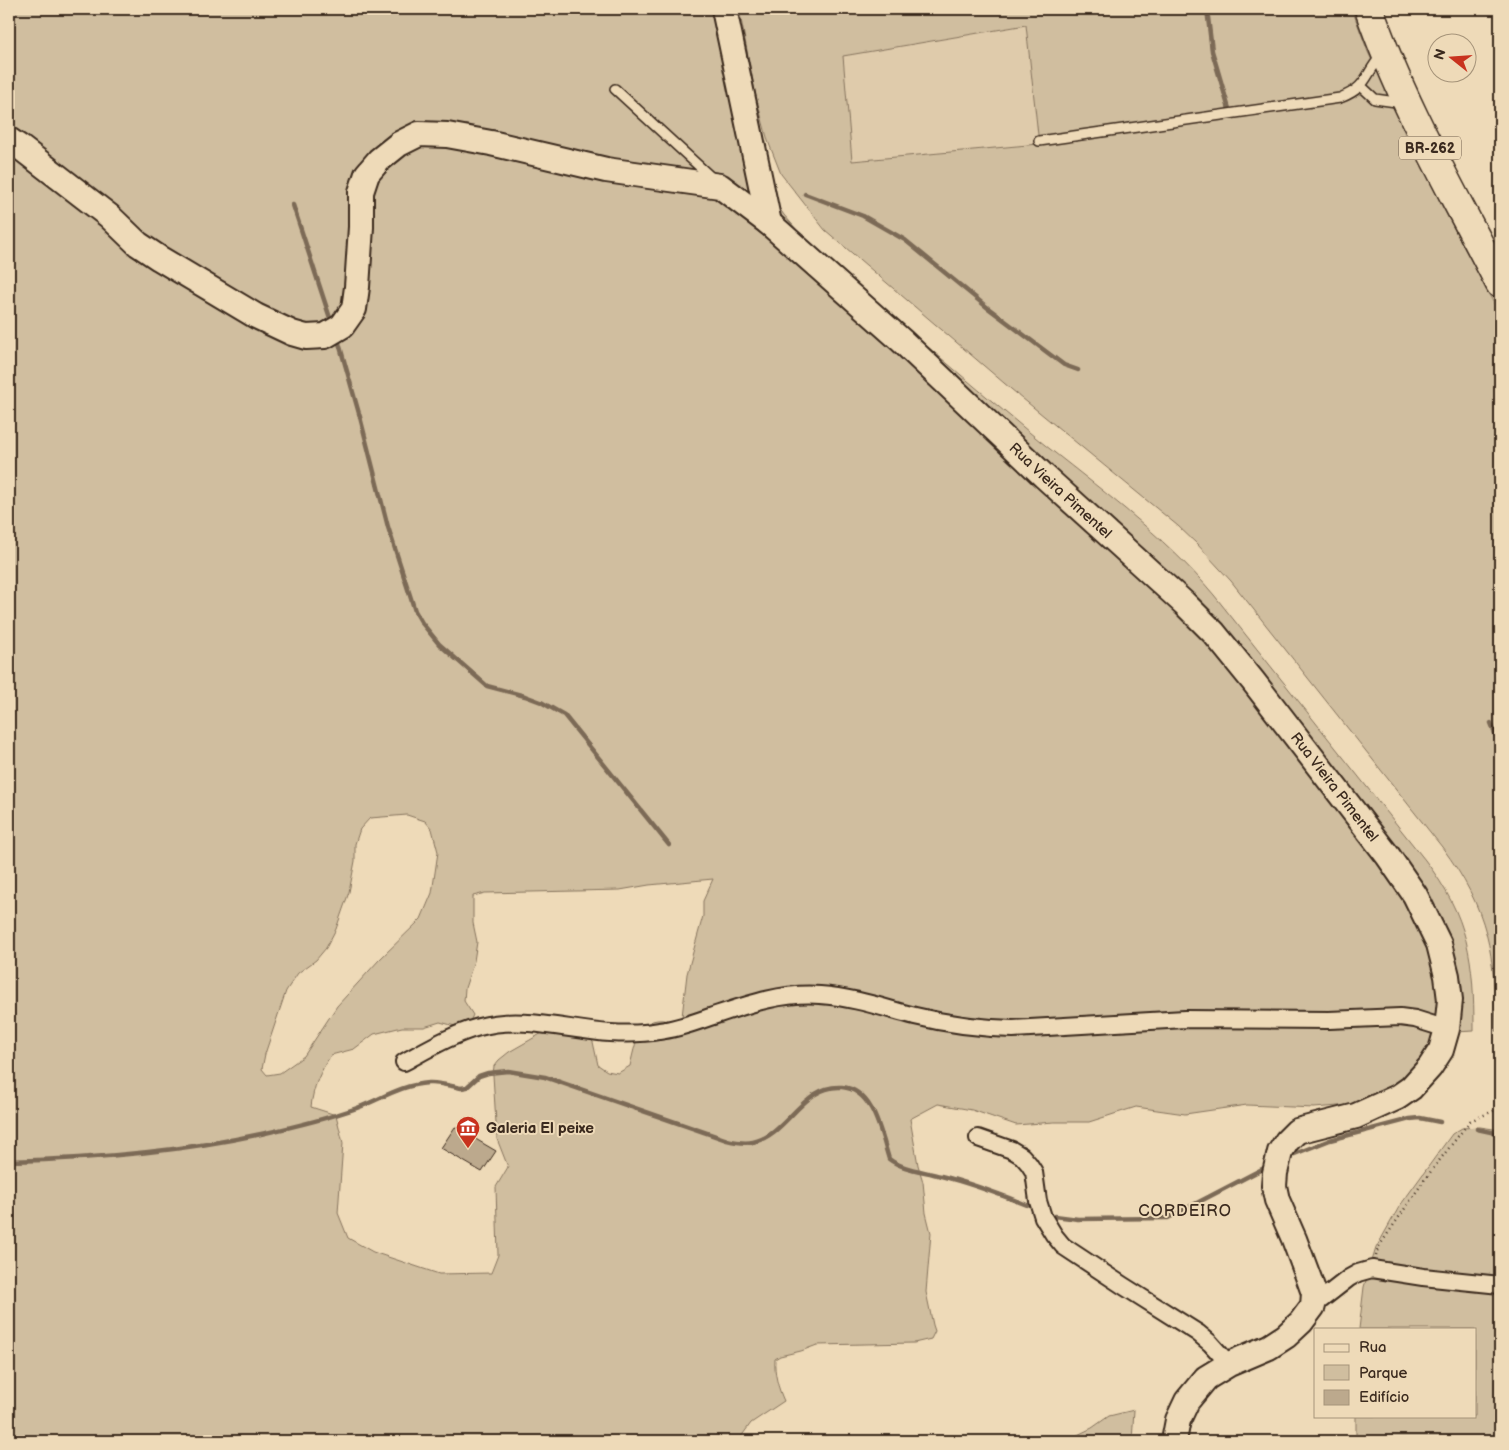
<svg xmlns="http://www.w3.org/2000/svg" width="1509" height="1450" viewBox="0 0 1509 1450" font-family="'Balsamiq Sans',sans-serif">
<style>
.built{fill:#dfcbab}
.green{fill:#d0be9f;stroke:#86745e;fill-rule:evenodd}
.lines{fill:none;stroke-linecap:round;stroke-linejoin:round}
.stream{stroke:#7c6a56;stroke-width:4.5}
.building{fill:#bca98d;stroke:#3b2a1e}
.lane-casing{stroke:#3b2a1e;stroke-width:12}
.street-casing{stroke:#3b2a1e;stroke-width:20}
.secondary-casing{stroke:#3b2a1e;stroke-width:28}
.highway-casing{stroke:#3b2a1e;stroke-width:31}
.path{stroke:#3b2a1e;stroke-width:2.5;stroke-dasharray:1 4;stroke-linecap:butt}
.lane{stroke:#eedab8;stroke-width:9}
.street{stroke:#eedab8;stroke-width:16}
.secondary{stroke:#eedab8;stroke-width:24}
.highway{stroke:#eedab8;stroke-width:28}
.labels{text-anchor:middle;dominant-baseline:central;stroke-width:4;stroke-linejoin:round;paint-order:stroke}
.shield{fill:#eedab8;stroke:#715f4c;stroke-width:1}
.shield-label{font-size:14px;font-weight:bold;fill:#3b2a1e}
.street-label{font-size:15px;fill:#3b2a1e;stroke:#eedab8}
.poi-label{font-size:15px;font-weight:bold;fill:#3b2a1e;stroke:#eedab8;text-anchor:start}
.neighbourhood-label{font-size:16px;letter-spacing:1px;fill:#3b2a1e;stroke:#eedab8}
</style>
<rect width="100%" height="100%" fill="#eedab8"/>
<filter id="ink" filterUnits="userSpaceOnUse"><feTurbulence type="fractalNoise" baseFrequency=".02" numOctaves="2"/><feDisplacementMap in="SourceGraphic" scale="10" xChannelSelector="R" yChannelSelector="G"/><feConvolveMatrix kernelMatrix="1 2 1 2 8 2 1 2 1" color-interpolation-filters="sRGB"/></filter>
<g filter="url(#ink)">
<path class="built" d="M1027 25 1039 144 852 161 843 56Z"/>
<path class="green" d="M9 9H729L763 185 784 215 810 245C884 310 959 374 1035 437 1097 487 1163 534 1214 595L1425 860C1469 918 1474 960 1474 1031L1455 1032 1388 1095 1350 1105 1314 1108 1247 1105 1185 1114 1136 1107 1089 1122H1054L1016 1125 972 1110 938 1104 910 1119 918 1165 923 1182 926 1213 931 1233 926 1292 933 1325 935 1331 931 1339 914 1343 817 1345 801 1351 780 1356 775 1359C774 1373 778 1388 784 1401L751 1423 738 1441H9ZM407 815 425 821 432 829 438 852 432 893 421 919 379 960 337 1006 304 1056 280 1073 267 1075 262 1069 265 1054 286 991 298 973 316 960 326 948 336 929 349 892 355 861V844L360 829 370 818ZM713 879 703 901V916L687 974 681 1025C641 1008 637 1036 630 1066L618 1073 607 1071 598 1065 593 1042 585 1032H544L509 1052 499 1060 494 1066 493 1075 497 1139 508 1167 496 1187 498 1255 491 1273 439 1274 373 1252 348 1238 338 1213 343 1143 336 1115 311 1107C313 1087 320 1072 331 1055L354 1049 374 1034 402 1027H424L440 1022 459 1027 468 1025 473 1015 464 1001 465 988 474 961 477 942 473 923V896L485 893 620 890 649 885Z
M739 9H1352L1368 52 1442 206 1500 315V1031H1496C1495 954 1489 910 1442 847L1231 581 1197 544 1178 526 1011 389 825 230 781 174 768 141 756 97ZM1026 25 1039 144 852 161 843 56Z
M1480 1127 1500 1130V1441H1356V1416H1475V1329H1359L1364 1287 1376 1248 1399 1207 1452 1134 1462 1128Z
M1134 1410 1132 1441H1065L1092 1428 1109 1416Z"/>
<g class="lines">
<path class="stream" d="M1207 9 1212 51 1229 109
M805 194 863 216 905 240 988 308 1064 365 1078 370
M293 205 330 318
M339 343 360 417 388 527 415 611 422 623 439 644 487 686 525 696 541 702 564 715 669 845
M1491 723 1500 746
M1477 1129 1500 1134
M1292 1155 1330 1140 1410 1119 1420 1118 1440 1122
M9 1161C94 1159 178 1152 261 1134 293 1127 326 1119 357 1108 381 1099 401 1085 428 1083 438 1082 451 1086 461 1088L467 1087 479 1076 488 1073 508 1071 545 1077 727 1140C735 1142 744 1144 753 1142 788 1135 802 1084 842 1087 874 1090 881 1134 889 1159 903 1170 925 1171 941 1176 970 1183 999 1194 1027 1205
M1055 1216 1078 1219 1168 1218 1268 1166"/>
</g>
<path class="building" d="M455 1127 496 1151 482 1172 441 1148Z"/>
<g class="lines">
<defs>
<path id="lane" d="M1361 86 1375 99 1403 103
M615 89 713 179
M1039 141 1340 98C1368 87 1364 76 1381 56"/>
<path id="street" d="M404 1062C428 1049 453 1034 479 1027 521 1015 567 1030 610 1033 626 1034 643 1034 659 1031 677 1029 693 1023 710 1017 746 1005 781 992 820 995 852 997 884 1008 915 1016 947 1024 980 1028 1013 1029L1185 1019 1329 1020 1400 1017 1415 1019 1447 1029
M978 1138 1012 1150 1022 1156 1029 1164 1034 1172 1038 1201 1043 1217 1054 1235 1063 1246 1122 1285 1198 1333 1210 1343 1229 1364
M1313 1306 1349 1278 1358 1273 1372 1269 1423 1277 1500 1285"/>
<g id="secondary">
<path d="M724 9 769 223"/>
<path id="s1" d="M9 140 21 148 109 216 138 244 159 258 256 316 292 333 306 337 325 336 342 326 354 309 357 287 361 227V192L367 174 379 160 399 144 419 134 447 135 491 143 606 170 720 186 769 223 902 341 1044 476 1184 603 1214 633 1253 681 1388 856 1415 895 1439 944 1447 976 1450 1000 1447 1029 1441 1050 1430 1067 1411 1088 1398 1097 1356 1116 1297 1131 1287 1141 1280 1152 1275 1173 1274 1186 1277 1200 1294 1239 1309 1279 1314 1293 1313 1306 1301 1322 1286 1336 1269 1347 1229 1364 1206 1378 1187 1401 1178 1420 1174 1441"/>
</g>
<path id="highway" d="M1369 9C1402 105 1454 194 1500 284"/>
</defs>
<use href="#lane" class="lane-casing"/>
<use href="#street" class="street-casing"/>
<use href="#secondary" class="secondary-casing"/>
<use href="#highway" class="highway-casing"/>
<path class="path" d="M1376 1256 1378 1248 1425 1179 1470 1121 1498 1109"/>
<use href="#lane" class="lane"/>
<use href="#street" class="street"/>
<use href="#secondary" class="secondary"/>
<use href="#highway" class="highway"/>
</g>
</g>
<defs>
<symbol id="museum-pin" viewBox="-11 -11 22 30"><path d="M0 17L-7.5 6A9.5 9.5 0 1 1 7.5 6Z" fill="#c8321e" stroke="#eedab8"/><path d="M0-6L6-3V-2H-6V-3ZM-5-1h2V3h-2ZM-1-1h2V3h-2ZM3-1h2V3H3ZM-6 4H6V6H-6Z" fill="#fff"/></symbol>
</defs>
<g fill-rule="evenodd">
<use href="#museum-pin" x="454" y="1114" width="28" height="38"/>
</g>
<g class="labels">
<rect class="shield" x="1399" y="136.5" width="62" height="23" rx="4"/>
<g class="shield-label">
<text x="1430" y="148">BR-262</text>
</g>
<g class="street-label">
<text stroke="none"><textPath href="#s1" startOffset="1384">Rua Vieira Pimentel</textPath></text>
<text stroke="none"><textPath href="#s1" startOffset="1789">Rua Vieira Pimentel</textPath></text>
</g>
<g class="poi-label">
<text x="486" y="1128">Galeria El peixe</text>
</g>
<g class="neighbourhood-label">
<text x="1185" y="1211">CORDEIRO</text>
</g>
</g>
<rect width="1509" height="1450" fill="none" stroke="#eedab8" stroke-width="30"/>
<rect x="15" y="15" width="1479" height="1420" fill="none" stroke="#3b2a1e" stroke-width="2" filter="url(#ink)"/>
<rect x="1314" y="1328" width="162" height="90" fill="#eedab8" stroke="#a6947a"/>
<rect x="1324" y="1344" width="25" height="8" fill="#eedab8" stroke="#a6947a"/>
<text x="1359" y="1352" font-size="15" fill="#3b2a1e">Rua</text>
<rect x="1324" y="1365" width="25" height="15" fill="#d0be9f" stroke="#a6947a"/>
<text x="1359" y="1378" font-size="15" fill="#3b2a1e">Parque</text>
<rect x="1324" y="1390" width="25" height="15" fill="#bca98d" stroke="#a6947a"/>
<text x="1359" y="1402" font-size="15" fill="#3b2a1e">Edifício</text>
<g transform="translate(1452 58) rotate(287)"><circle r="24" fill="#eedab8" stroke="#a6947a"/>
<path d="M0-4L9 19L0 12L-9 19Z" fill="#c8321e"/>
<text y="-8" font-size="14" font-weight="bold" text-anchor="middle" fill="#3b2a1e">N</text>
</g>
</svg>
